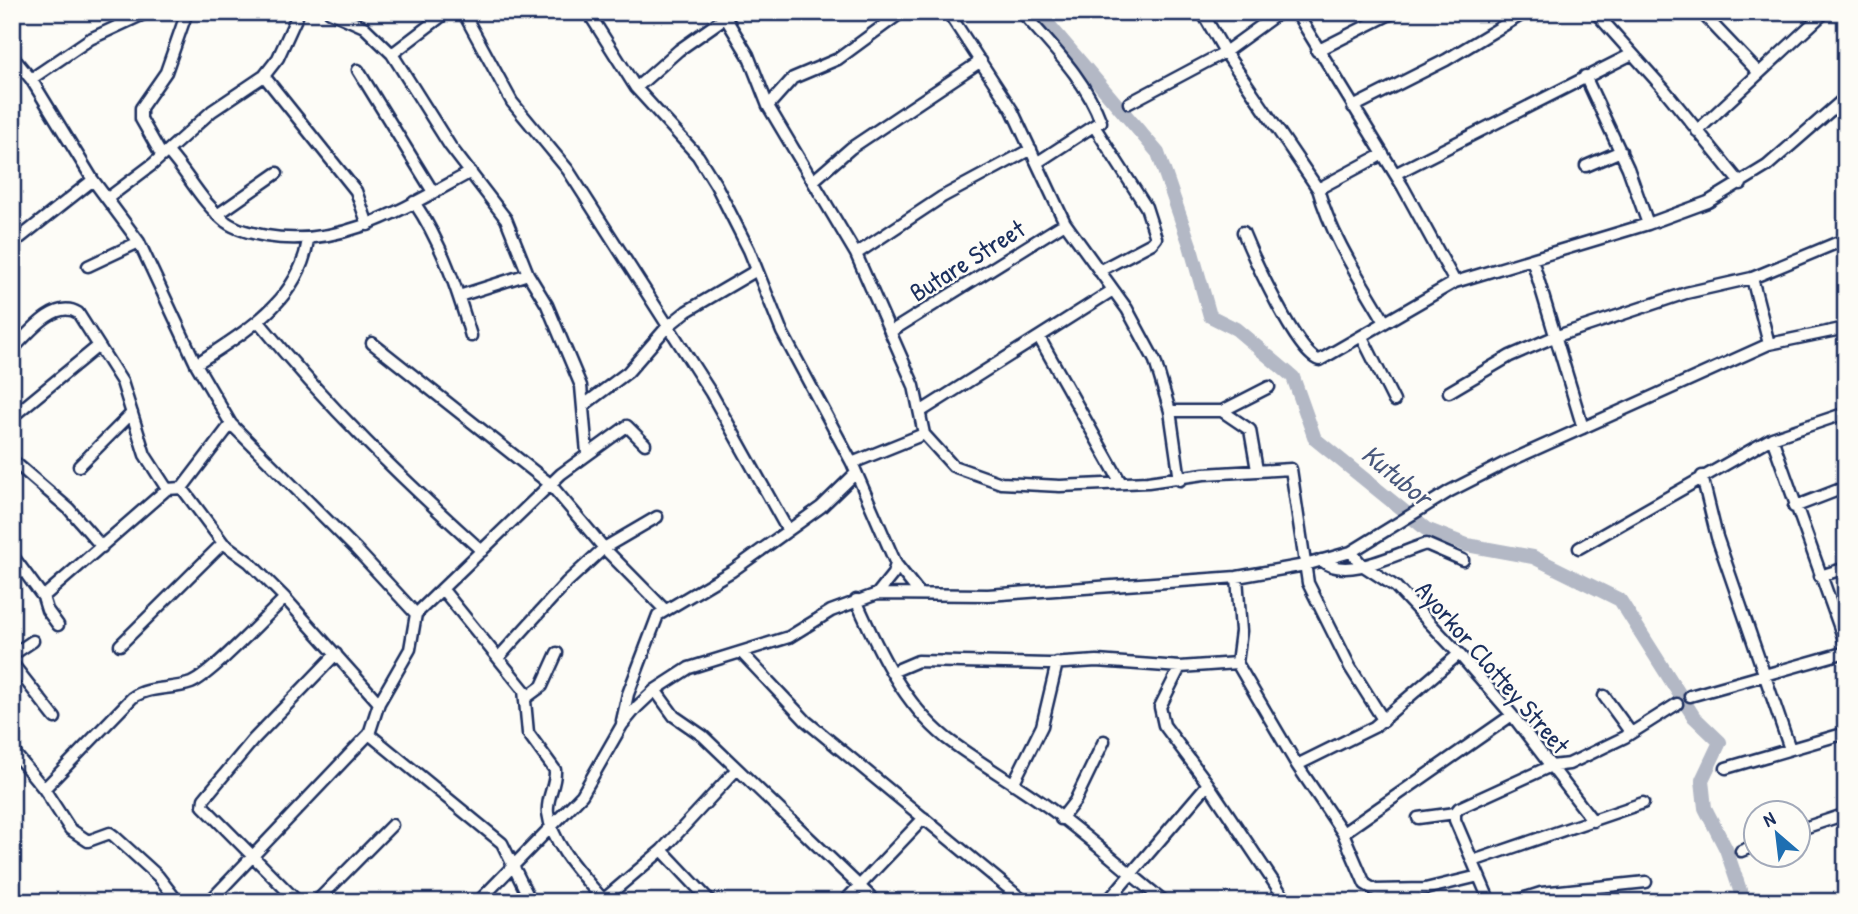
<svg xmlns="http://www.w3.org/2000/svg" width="1858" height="914" viewBox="0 0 1858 914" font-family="'Patrick Hand',sans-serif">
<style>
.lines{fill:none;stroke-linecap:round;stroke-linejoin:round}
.river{stroke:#b3b8c5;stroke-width:14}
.minor-casing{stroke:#1b2f5e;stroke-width:15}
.minor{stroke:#fdfcf7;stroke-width:10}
.labels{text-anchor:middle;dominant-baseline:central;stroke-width:5;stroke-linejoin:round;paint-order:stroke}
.street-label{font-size:26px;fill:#1b2f5e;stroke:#fdfcf7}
.water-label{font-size:28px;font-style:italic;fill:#49587d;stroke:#fdfcf7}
</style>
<rect width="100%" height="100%" fill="#fdfcf7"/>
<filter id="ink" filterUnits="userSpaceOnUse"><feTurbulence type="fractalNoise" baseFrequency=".0143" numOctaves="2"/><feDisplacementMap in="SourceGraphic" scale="14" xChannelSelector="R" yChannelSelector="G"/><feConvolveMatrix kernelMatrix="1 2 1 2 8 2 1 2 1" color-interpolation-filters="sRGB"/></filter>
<g filter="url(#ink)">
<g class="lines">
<path class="river" d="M1038 12 1158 153 1190 245 1210 316 1236 329 1293 377 1315 439 1426 529 1467 545 1533 557 1620 600 1694 717 1720 742 1702 780 1705 808 1726 849 1744 902"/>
<defs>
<path id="minor" d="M330 12 364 27 392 54 450 146 506 219 528 274 547 305 581 386 587 453
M463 12 512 102 568 170 711 393 787 529
M588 12 636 88 698 156 716 185 749 250 782 332 852 463 896 564 920 594
M948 12 1012 110 1065 223 1127 309 1155 361 1170 411 1180 480
M1022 12C1052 47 1085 78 1101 122
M1202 12 1225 52 1318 189C1332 238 1360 279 1385 322
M1296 12 1403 187 1455 282
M1595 12 1663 88 1741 184
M1701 12 1759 73
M725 17 748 55 768 106 856 254 914 386 924 434 953 466 1001 483 1060 486 1148 482 1204 474 1291 469 1308 583 1350 667 1384 721
M1317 51 1394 12
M392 54 447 12
M12 56 31 79 93 180 139 242 196 364 231 424 356 549 416 614
M358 70 433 192
M264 76 356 191 368 225
M1585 76 1628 168 1648 224
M31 79 90 39 148 12
M636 88 679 50 733 12
M1129 103 1225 52 1280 12
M768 106 793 78 838 59 902 12
M1353 107 1446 60 1526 12
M1094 126 1146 207 1156 238 1152 243 1099 271
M1697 131 1825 12
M168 152C189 175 201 202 226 222 237 230 252 233 266 236 342 249 406 207 471 172
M162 156 141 119V108L166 72 187 12
M1038 162 1098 123
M1586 166 1621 151
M1395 174 1632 54
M813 181 851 148 981 61
M1318 189 1383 154
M108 198 153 164 212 111 264 76 278 58 299 12
M414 202C442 243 457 289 471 336
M217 215 277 173
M1243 232C1252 254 1299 359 1320 360L1455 282 1648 224 1708 202 1767 166 1846 97
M12 244 93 180
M856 254 942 197 1031 149
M1532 259 1583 428
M88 266 139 242
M1752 278 1769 344
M459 296 528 274
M259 322C327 406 402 479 482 551
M890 332 1065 223
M1362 337 1394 401
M1040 339 1121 483
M372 343 550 484 604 548 664 609
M12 350C27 335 55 298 78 313L122 382 145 455 167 489
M196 364C244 332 299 302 308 240
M1449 392 1510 356 1554 337 1686 293 1752 278 1846 239
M584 405 628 372 667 327 687 311 757 270
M1170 411H1222L1269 387
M1222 411 1250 430 1257 470
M920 412 1113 290
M12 417 97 347
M1772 438 1846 645
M12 460 69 509 102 547
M852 463 924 434
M79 466 132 413
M1702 476 1717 537 1790 749
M182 488 223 543 249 562 285 598 379 703
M1794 507 1846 487
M1579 548 1772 438 1846 413
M1351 552 1362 565 1396 587 1459 654 1512 715 1593 821
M12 555 43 597 47 610 58 625
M1321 560C1346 582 1399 552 1426 544L1463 560
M1820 576 1846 568
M1237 577 1241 631 1237 663 1297 765 1343 833 1365 884 1375 890 1425 889 1479 876
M443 590 524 690 528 733 555 770C556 785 546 798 548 813 552 846 585 878 605 902
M877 594 893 574 896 564
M43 597 167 489 182 488 231 424
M856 600C878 650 903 703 946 738 979 763 1015 783 1048 807 1088 836 1126 871 1165 902
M120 645 223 543
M741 652 806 721 1025 902
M12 655 33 641
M499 657 566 583 604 548 657 517
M12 663 55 718
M1180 667 1160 707 1164 725 1208 784 1287 902
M892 672 918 661 1049 664 1097 661 1180 667 1237 663
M655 690 674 716 703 736 876 902
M1604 696 1631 733
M1690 696 1846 652
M527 697 542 686 557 653
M622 721 628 694 658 615 732 571 821 507 856 473
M369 734 502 843 531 902
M12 750 44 789 70 829 88 841 110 833 114 836 158 876 178 902
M1297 765 1374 727 1459 654
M1726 768 1846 733
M1013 784 1042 726 1057 663
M44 789 132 698C148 686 172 690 191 683 211 675 266 616 285 598
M1418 818 1455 813
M1061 819 1075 801 1104 741
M1798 830 1846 814
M1343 833 1512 715
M662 850 711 902
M1741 851 1756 845
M1473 861 1643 803
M603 900 662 850 737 769
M209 902 369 734 379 703 410 649 416 614 561 474 627 426 645 444
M298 902 203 806 204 799 253 740 336 654
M316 902 392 825
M478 902 582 795 622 725 637 707 655 690 689 668 789 637 831 611 877 594 988 595 1237 577 1305 565 1351 552 1450 491 1505 463 1769 344 1846 328
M844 902 924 818
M1107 902 1208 784
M1490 902 1455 820V813L1459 808 1551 766 1569 764 1625 737 1677 704
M1512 902 1541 893 1646 882"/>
</defs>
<use href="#minor" class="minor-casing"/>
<use href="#minor" class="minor"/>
</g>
</g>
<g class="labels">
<g class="street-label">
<text transform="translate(967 260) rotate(-32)">Butare Street</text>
<text transform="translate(1493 667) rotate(49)">Ayorkor Clottey Street</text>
</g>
<g class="water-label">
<text transform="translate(1397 475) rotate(39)">Kutubor</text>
</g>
</g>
<rect width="1858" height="914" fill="none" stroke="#fdfcf7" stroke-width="42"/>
<rect x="21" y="21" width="1816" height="872" fill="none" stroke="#1b2f5e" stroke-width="2.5" filter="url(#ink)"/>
<g transform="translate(1777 834) rotate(332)"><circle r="33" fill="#fdfcf7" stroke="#a3aaba" stroke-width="2"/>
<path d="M0-5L12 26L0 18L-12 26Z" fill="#1f6fb2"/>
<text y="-10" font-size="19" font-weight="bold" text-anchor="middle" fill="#1b2f5e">N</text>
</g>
</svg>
